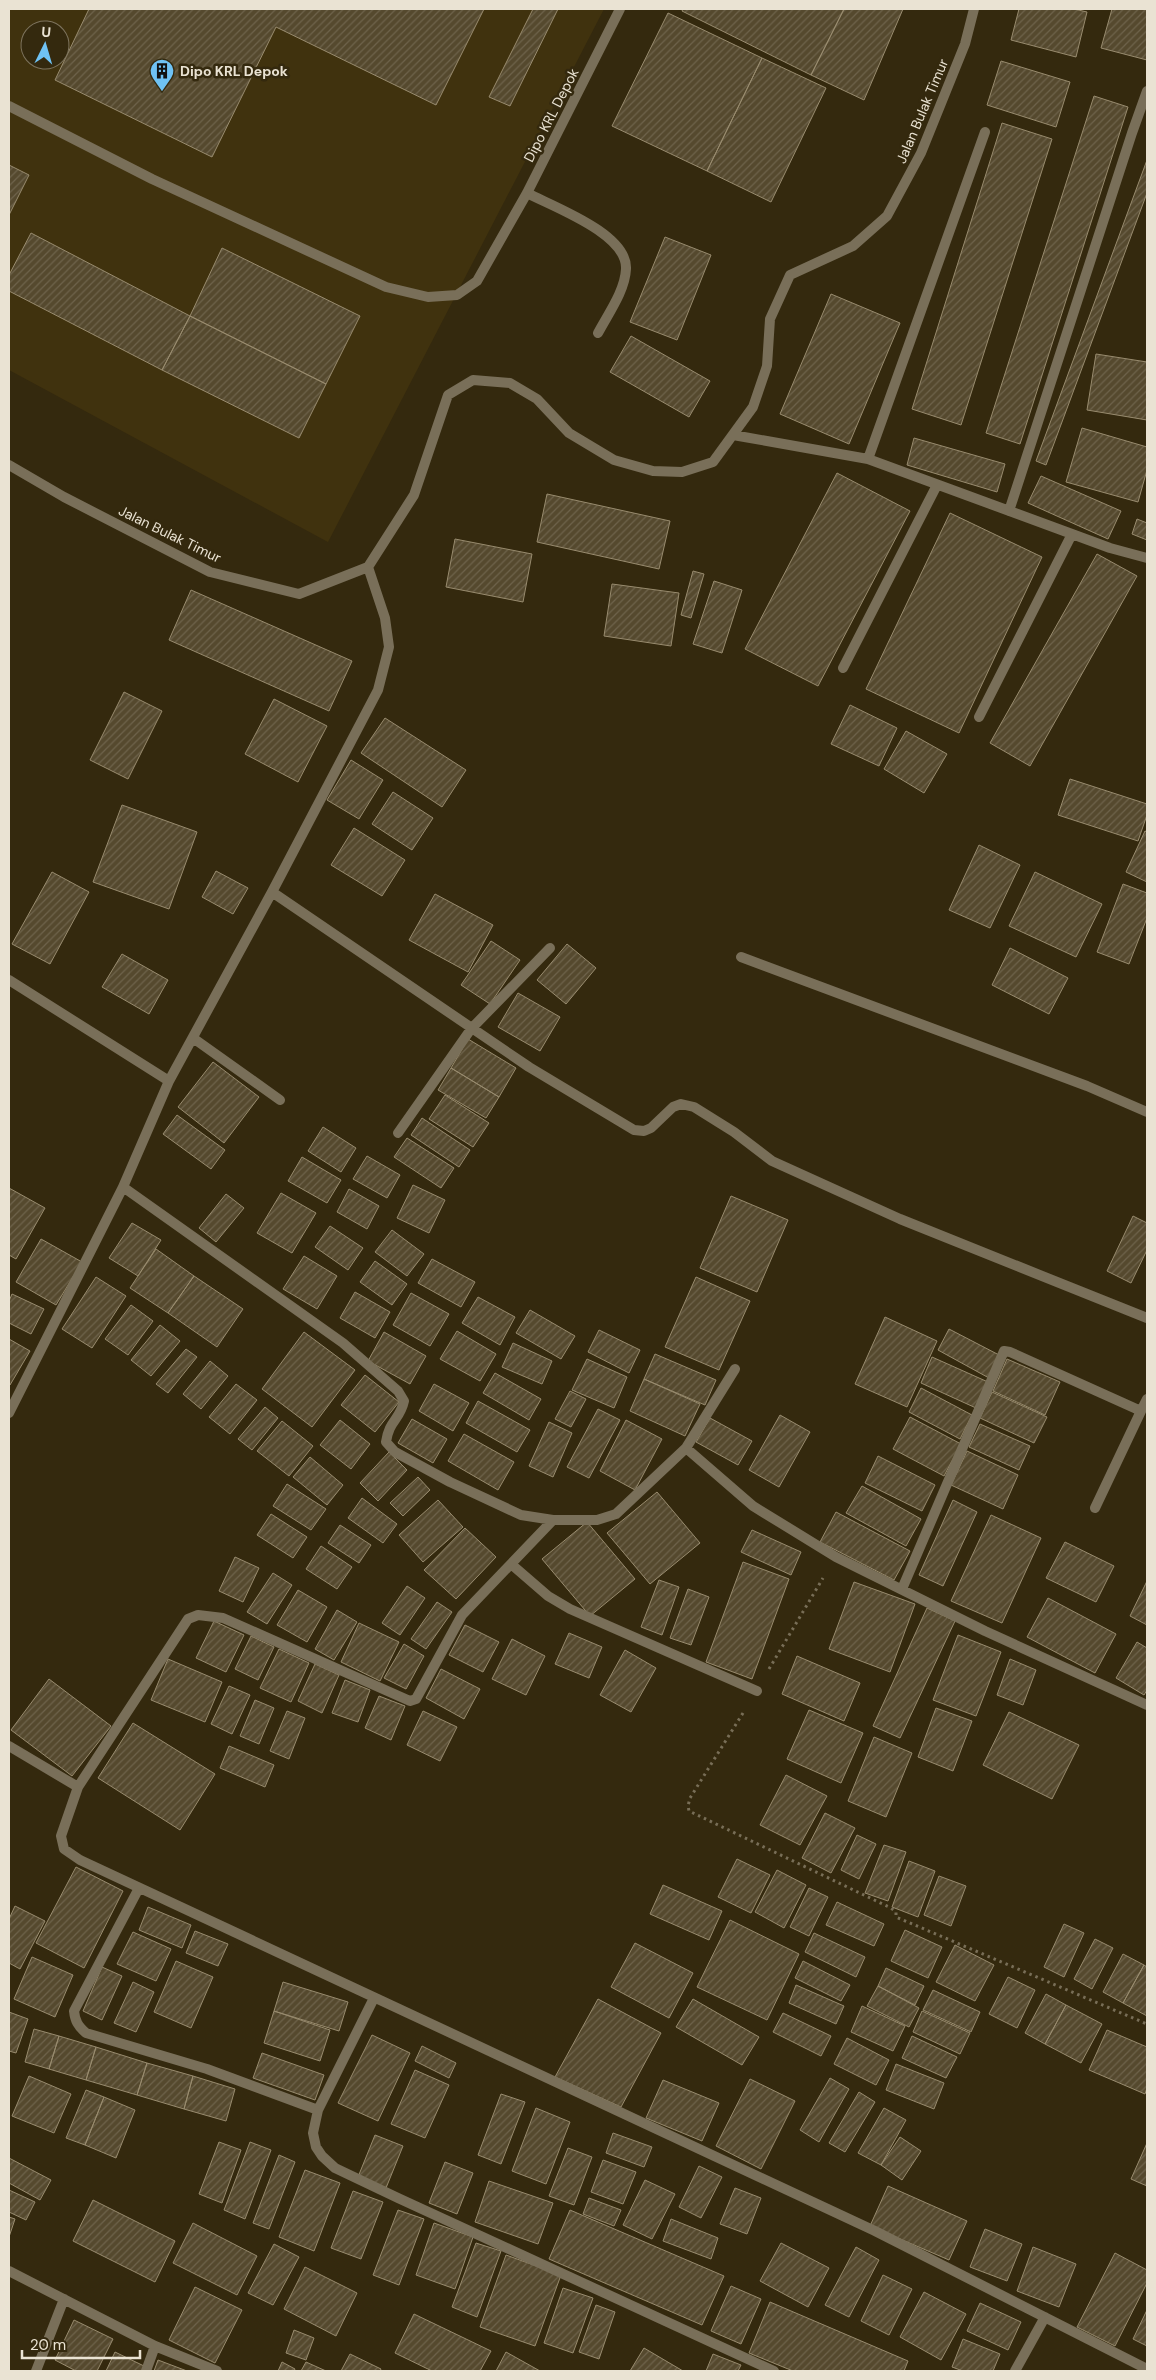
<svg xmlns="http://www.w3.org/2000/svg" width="1156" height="2380" viewBox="0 0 1156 2380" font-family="'DM Sans',sans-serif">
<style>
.built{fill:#40320e;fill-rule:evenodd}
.building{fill:url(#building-hatch);stroke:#988b6e}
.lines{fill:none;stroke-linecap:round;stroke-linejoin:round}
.path{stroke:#786e57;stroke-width:3;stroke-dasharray:2.5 4;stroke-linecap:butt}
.lane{stroke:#796f59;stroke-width:10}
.street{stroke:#796f59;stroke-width:10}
.labels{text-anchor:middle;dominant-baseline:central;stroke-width:5;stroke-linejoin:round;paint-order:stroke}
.poi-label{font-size:14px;font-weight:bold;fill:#eae3d3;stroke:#34290e;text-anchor:start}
.street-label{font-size:14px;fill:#eae3d3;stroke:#34290e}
</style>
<defs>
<pattern id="building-hatch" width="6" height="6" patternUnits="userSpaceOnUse" patternTransform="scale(1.25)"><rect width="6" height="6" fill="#55492e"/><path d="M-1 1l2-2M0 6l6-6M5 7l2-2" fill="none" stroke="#6e634b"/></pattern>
</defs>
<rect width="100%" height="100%" fill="#34290e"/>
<path class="built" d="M9 9H604L328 542 9 370ZM30 30H60V60H30Z"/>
<path class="building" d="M89 9H484L436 105 276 27 212 157 55 80Z
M533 9H558L510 106 489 97Z
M683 9H844L811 75 682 11Z
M844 9H903L864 100 811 75Z
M1019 9H1074L1087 12 1076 57 1011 40Z
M1112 9H1147V60L1101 48Z
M668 13 762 58 707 171 612 126Z
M762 58 826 88 771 202 707 171Z
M1001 61 1070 82 1056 127 987 105Z
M1094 96 1128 107 1020 444 986 433Z
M1002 123 1052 139 961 425 912 409Z
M1147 160V193L1046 465 1036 461Z
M9 165 29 175 9 215Z
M31 233 190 316 162 370 9 291V275Z
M665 237 711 255 677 340 630 322Z
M222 248 360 316 326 384 190 316Z
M831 294 900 323 849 444 780 414Z
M190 316 326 384 299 438 162 370Z
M631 336 710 381 689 417 610 372Z
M1096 354 1147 362V420L1087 410Z
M1082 428 1147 447V470L1138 502 1066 482Z
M914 438 1005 464 997 492 907 465Z
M837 473 910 511 818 686 745 649Z
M1041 476 1121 511 1108 539 1028 503Z
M547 494 670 521 659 569 537 542Z
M950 513 1042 557 959 733 866 689Z
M1137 519 1147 523V540L1132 534Z
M455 539 532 554 523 602 446 587Z
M1097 554 1137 576 1030 766 990 743Z
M693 571 704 574 691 618 681 615Z
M714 581 742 590 722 653 693 644Z
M612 584 679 593 671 646 604 636Z
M191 590 352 661 329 711 169 640Z
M124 692 162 711 128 779 90 760Z
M274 699 327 726 298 782 245 754Z
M850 705 897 728 879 766 831 744Z
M385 718 466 770 442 807 361 753Z
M906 731 947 754 924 793 884 769Z
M351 760 383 780 359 819 327 800Z
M1070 779 1147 804V815L1138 841 1058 815Z
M393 792 433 818 412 850 372 824Z
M122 805 197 832 169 909 93 882Z
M354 828 405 860 382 896 331 865Z
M1145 831 1147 832V882L1126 872Z
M979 845 1020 865 990 928 949 910Z
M216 871 248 888 233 914 202 897Z
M52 872 89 892 50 964 12 944Z
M1035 872 1102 904 1076 957 1009 926Z
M1123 884 1147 893V918L1129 964 1097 952Z
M435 894 493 925 468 972 409 940Z
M491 941 520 960 490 1004 461 985Z
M567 944 596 968 566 1004 537 980Z
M1010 948 1068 978 1049 1014 992 985Z
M122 954 168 980 149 1014 102 987Z
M518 993 560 1017 540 1051 498 1027Z
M468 1039 516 1068 499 1097 451 1068Z
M213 1062 259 1097 224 1143 178 1107Z
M451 1068 499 1097 486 1118 438 1090Z
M445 1095 489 1123 473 1147 429 1119Z
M177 1115 225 1150 211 1169 163 1134Z
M422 1118 470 1150 459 1167 411 1135Z
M323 1127 356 1148 341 1172 308 1151Z
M407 1138 454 1168 441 1188 394 1157Z
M367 1156 400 1175 387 1198 353 1179Z
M302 1157 341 1180 327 1203 288 1181Z
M413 1185 445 1200 429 1233 397 1218Z
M9 1188 45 1208 16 1259 9 1255Z
M349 1189 379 1206 367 1229 337 1212Z
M281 1193 316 1213 292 1253 257 1233Z
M226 1194 244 1208 216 1242 199 1228Z
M731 1196 788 1220 757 1292 700 1268Z
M1133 1216 1147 1223V1250L1131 1283 1107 1271Z
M132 1223 161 1240 138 1276 109 1258Z
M330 1226 363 1248 348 1270 315 1247Z
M392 1230 424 1254 407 1276 375 1252Z
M41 1239 82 1262 56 1305 16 1282Z
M156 1249 194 1276 168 1313 130 1288Z
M304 1256 337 1276 317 1309 283 1289Z
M432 1259 475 1282 461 1307 418 1283Z
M375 1261 407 1284 392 1305 360 1282Z
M194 1276 243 1309 217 1347 168 1313Z
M96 1277 126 1296 92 1348 62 1329Z
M696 1277 750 1301 719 1370 665 1347Z
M355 1292 390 1312 375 1338 340 1318Z
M411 1293 449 1314 430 1346 393 1325Z
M12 1294 44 1309 31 1334 9 1323V1301Z
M478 1297 515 1317 500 1345 462 1323Z
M131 1305 153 1321 128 1355 105 1339Z
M530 1310 575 1336 561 1359 516 1333Z
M885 1317 937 1341 907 1407 855 1384Z
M160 1325 180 1341 151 1376 131 1360Z
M949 1329 1001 1356 989 1378 938 1350Z
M599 1330 640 1350 629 1373 588 1352Z
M457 1331 496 1354 480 1381 440 1359Z
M304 1332 355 1370 312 1427 262 1389Z
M384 1332 426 1356 410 1384 368 1361Z
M9 1339 30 1351 10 1385H9Z
M513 1343 552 1361 542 1384 502 1367Z
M186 1349 197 1357 168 1393 156 1384Z
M655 1354 716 1380 705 1405 644 1379Z
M932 1357 988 1382 976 1408 921 1383Z
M587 1359 627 1377 614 1408 572 1390Z
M1007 1359 1060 1382 1045 1415 993 1391Z
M210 1361 228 1376 201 1409 183 1394Z
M495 1373 541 1399 529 1420 483 1393Z
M365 1375 399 1402 375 1432 341 1405Z
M644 1379 700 1404 685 1436 630 1411Z
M236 1384 257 1400 230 1434 209 1417Z
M434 1384 469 1403 453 1431 419 1411Z
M921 1388 972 1415 960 1439 909 1412Z
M570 1391 586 1399 571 1427 555 1419Z
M992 1392 1047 1417 1034 1443 980 1418Z
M478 1401 530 1430 517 1452 466 1423Z
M265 1407 278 1418 252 1450 238 1439Z
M598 1409 620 1420 589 1478 567 1467Z
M780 1415 810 1432 779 1487 749 1470Z
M910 1417 961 1444 944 1476 893 1449Z
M710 1418 752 1441 738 1465 696 1442Z
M412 1419 447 1439 433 1463 398 1443Z
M340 1420 370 1444 351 1469 320 1445Z
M626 1420 662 1439 635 1490 600 1471Z
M282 1421 313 1446 289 1476 257 1451Z
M549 1422 572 1433 553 1477 529 1466Z
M980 1424 1030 1446 1019 1470 969 1447Z
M464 1434 514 1462 498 1490 448 1461Z
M967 1451 1018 1475 1003 1509 951 1485Z
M389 1452 407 1470 378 1501 360 1483Z
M878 1456 935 1485 922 1511 865 1483Z
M310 1457 343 1485 327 1505 293 1477Z
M418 1477 430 1490 403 1516 390 1503Z
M287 1484 326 1509 311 1530 273 1506Z
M862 1486 921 1519 906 1546 846 1513Z
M657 1492 700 1543 650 1584 607 1533Z
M362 1498 397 1524 383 1543 348 1518Z
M438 1500 463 1527 423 1562 399 1535Z
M953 1500 977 1512 943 1586 919 1575Z
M836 1512 910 1551 894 1580 820 1542Z
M271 1514 307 1537 293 1558 257 1535Z
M991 1515 1041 1538 1002 1623 951 1601Z
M587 1522 635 1579 590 1616 542 1559Z
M340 1525 371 1545 359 1563 328 1543Z
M465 1528 496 1557 456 1599 424 1570Z
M752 1530 801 1552 791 1575 741 1552Z
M1065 1542 1114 1566 1096 1602 1046 1578Z
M321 1546 352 1567 337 1589 306 1569Z
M235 1557 259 1568 243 1602 219 1591Z
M743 1562 789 1579 752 1679 706 1662Z
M273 1573 292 1585 267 1624 247 1612Z
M659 1580 679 1587 662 1635 641 1627Z
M1147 1581V1625L1130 1616Z
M854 1582 915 1604 890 1672 829 1649Z
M407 1586 425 1598 400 1635 382 1623Z
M688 1589 709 1597 691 1645 670 1638Z
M298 1590 327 1607 307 1642 277 1625Z
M1048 1598 1116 1634 1095 1673 1027 1637Z
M437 1602 452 1612 426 1649 411 1639Z
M927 1608 955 1621 900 1738 873 1726Z
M337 1610 357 1622 334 1660 315 1649Z
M214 1621 244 1635 226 1672 196 1658Z
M359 1623 399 1642 380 1681 341 1662Z
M465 1625 499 1642 483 1672 449 1655Z
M569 1633 602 1647 589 1678 555 1664Z
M958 1635 1001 1652 976 1716 933 1700Z
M251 1636 274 1647 258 1680 235 1669Z
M512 1639 545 1656 526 1695 492 1679Z
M1137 1642 1147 1648V1690L1144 1695 1116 1678Z
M404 1644 424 1656 406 1689 384 1678Z
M279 1649 309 1663 291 1702 260 1688Z
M625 1650 656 1668 631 1712 600 1695Z
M797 1656 860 1683 844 1721 782 1694Z
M168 1659 222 1682 205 1722 151 1700Z
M1010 1659 1036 1670 1023 1705 997 1695Z
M315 1664 339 1675 322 1713 298 1701Z
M441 1669 480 1689 464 1719 426 1698Z
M49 1679 111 1726 72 1776 11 1730Z
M345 1680 370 1690 358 1722 332 1713Z
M229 1686 250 1695 232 1734 211 1724Z
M379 1696 405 1706 391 1740 365 1728Z
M255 1700 274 1708 259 1744 240 1736Z
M936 1708 972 1721 953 1771 918 1757Z
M809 1710 863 1733 841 1783 787 1759Z
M287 1711 305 1718 289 1759 270 1751Z
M423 1711 457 1727 440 1761 407 1745Z
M1009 1712 1079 1745 1052 1799 983 1765Z
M133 1723 215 1774 180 1830 98 1778Z
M874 1737 912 1753 886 1817 848 1801Z
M229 1746 274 1765 265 1787 220 1768Z
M786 1775 827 1796 800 1845 760 1825Z
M825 1813 855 1828 831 1873 802 1858Z
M857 1835 876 1844 859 1879 841 1870Z
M884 1845 906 1852 888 1901 865 1893Z
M737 1859 770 1875 751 1913 718 1897Z
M909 1861 935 1871 918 1917 892 1907Z
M76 1867 123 1891 84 1968 36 1943Z
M777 1870 806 1885 784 1928 755 1912Z
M939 1876 966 1886 951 1926 924 1915Z
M663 1885 722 1911 709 1940 650 1914Z
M809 1888 828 1897 809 1936 790 1927Z
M837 1902 884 1924 874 1946 826 1925Z
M15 1906 45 1921 20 1969 9 1963V1919Z
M148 1907 191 1925 182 1948 139 1930Z
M730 1920 799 1954 767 2020 697 1987Z
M1064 1924 1084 1933 1064 1977 1044 1967Z
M905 1930 942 1947 928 1978 891 1961Z
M195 1931 228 1944 218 1966 186 1953Z
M133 1932 171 1949 156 1981 117 1964Z
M814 1933 865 1957 856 1977 805 1952Z
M1095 1939 1113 1948 1092 1989 1074 1979Z
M635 1943 693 1973 669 2018 611 1987Z
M955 1945 994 1965 975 2001 936 1982Z
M1123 1954 1144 1965 1123 2003 1103 1992Z
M32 1957 73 1975 55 2017 14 1999Z
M176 1961 213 1977 191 2028 154 2012Z
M803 1961 850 1985 841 2001 795 1978Z
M1144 1965 1147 1967V2016L1123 2003Z
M102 1967 122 1976 102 2020 83 2011Z
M886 1968 924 1986 915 2005 878 1986Z
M1008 1977 1035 1990 1017 2028 989 2014Z
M133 1982 154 1992 136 2032 114 2023Z
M283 1982 348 2002 339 2031 274 2011Z
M796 1985 844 2006 836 2024 789 2003Z
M878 1986 919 2008 909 2027 867 2006Z
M933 1990 980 2012 971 2032 923 2010Z
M1046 1994 1066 2005 1045 2044 1025 2033Z
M598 1999 661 2033 621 2107 555 2077Z
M693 1999 759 2037 742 2065 676 2027Z
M1066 2005 1102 2024 1081 2063 1045 2044Z
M862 2006 905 2026 893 2051 851 2032Z
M274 2011 330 2030 320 2061 264 2043Z
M922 2011 970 2033 960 2054 913 2032Z
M9 2012 28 2019 16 2053 9 2051Z
M783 2013 831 2036 821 2056 773 2032Z
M34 2029 59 2036 49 2069 25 2062Z
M1107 2030 1147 2047V2088L1145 2094 1089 2070Z
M372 2035 410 2053 378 2121 338 2103Z
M59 2036 96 2047 86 2080 49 2069Z
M912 2036 957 2057 946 2078 902 2058Z
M847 2038 889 2060 876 2085 834 2064Z
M422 2046 456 2063 449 2078 415 2061Z
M96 2047 147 2063 137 2095 86 2080Z
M262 2053 324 2075 315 2100 253 2078Z
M147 2063 193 2076 184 2109 137 2095Z
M896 2064 944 2083 934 2109 886 2090Z
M415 2070 449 2085 425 2138 391 2124Z
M29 2076 71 2094 54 2133 12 2116Z
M193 2076 235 2089 226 2121 184 2109Z
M830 2078 849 2089 819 2142 800 2130Z
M750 2079 795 2101 761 2169 716 2146Z
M663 2080 719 2103 702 2141 646 2118Z
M86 2090 104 2097 85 2145 66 2138Z
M859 2092 875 2102 845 2152 829 2143Z
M501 2094 525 2102 501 2164 478 2155Z
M104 2097 135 2110 116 2158 85 2145Z
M536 2108 570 2122 546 2184 512 2171Z
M884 2108 906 2120 881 2165 858 2153Z
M613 2133 652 2147 644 2167 606 2153Z
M375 2135 403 2146 386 2188 358 2177Z
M900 2137 921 2151 902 2180 881 2165Z
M219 2142 241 2150 222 2203 199 2194Z
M250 2142 271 2150 245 2219 224 2210Z
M1147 2143V2186L1131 2179Z
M568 2148 592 2157 574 2205 549 2196Z
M279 2155 295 2162 269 2229 253 2223Z
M9 2158 51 2180 40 2200 9 2183Z
M603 2160 636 2172 623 2204 591 2192Z
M445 2162 473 2173 457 2214 429 2203Z
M699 2166 722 2177 701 2218 679 2207Z
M305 2170 340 2183 314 2251 279 2237Z
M645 2180 675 2194 652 2239 623 2225Z
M489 2181 553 2203 538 2244 475 2222Z
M888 2186 967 2221 949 2260 870 2226Z
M735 2188 761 2198 747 2234 720 2224Z
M9 2190 35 2202 26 2220 9 2212Z
M353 2191 383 2202 361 2259 331 2248Z
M589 2198 621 2210 614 2226 583 2214Z
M93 2200 175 2241 155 2282 73 2241Z
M398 2210 424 2219 399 2285 373 2275Z
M570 2210 724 2276 702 2325 549 2259Z
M9 2217 15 2219 9 2237Z
M671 2219 718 2238 711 2259 663 2241Z
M193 2223 257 2256 237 2295 173 2263Z
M434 2223 473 2237 455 2289 416 2275Z
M985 2229 1022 2244 1007 2281 970 2267Z
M476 2243 501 2251 477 2317 452 2307Z
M781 2243 829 2268 808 2307 760 2281Z
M274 2244 299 2257 273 2305 248 2293Z
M856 2247 879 2260 849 2317 825 2305Z
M1033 2247 1076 2264 1059 2307 1017 2291Z
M1115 2253 1147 2270V2283L1115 2346 1077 2327Z
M506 2255 561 2275 535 2346 480 2327Z
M305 2267 357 2293 336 2336 284 2309Z
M883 2275 912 2289 889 2335 861 2321Z
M731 2286 761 2299 741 2344 711 2331Z
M195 2287 242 2310 215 2363 169 2340Z
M563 2288 593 2298 573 2353 544 2343Z
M924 2292 966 2314 941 2360 900 2337Z
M770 2302 908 2361 904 2371H793L749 2353Z
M980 2303 1021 2322 1008 2350 967 2331Z
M596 2305 615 2312 599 2359 579 2352Z
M1147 2310V2346L1133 2339Z
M414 2314 491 2351 480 2371H432L395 2353Z
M74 2320 113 2339 97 2371H76L55 2360Z
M294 2330 314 2338 306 2360 286 2353Z
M963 2339 1000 2354 993 2371H963L952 2367Z
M644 2348 683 2371H630Z
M115 2352 144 2366 142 2371H106Z
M506 2352 540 2371H496Z
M350 2354 381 2369 380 2371H341Z
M713 2354 741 2365 738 2371H706Z
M158 2360 187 2371H154Z
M282 2362 295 2369 294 2371H278Z
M306 2362 326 2371H301Z"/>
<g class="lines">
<path class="path" d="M769 1669 823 1578
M743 1713 690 1798 688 1806 689 1811 891 1908 896 1912V1917L1147 2024"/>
<path class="lane" d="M9 106 152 179 386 287 428 297 457 295 477 281 527 193 620 9
M527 193C554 207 628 234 626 269 625 291 608 314 598 333"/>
<path class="street" d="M733 435 868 459 1110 548 1147 558
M868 459 985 132
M9 465 64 497 210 572 299 594 368 567 414 495 448 395 473 380 510 383 537 399 569 433 614 460 653 471 682 472 713 462 753 407 767 366 770 319 790 275 853 246 887 216 921 153 965 44 974 9
M1009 511 1132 133 1147 91
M843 668 937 485
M979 717 1072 534
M272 892 529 1067 634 1130 644 1131 651 1128 673 1107 681 1104 694 1107 734 1132 772 1161 900 1219 1147 1318
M741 957 1087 1086 1147 1112
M9 980 169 1081
M193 1038 280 1100
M398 1133 471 1029 550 948
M123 1187 343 1343 398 1391 404 1401C400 1420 389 1420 386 1442L395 1452 450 1482 521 1515 553 1520H597L616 1514 686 1448 735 1369
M1141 1411 1147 1399
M9 1413 123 1187 169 1081 272 892 378 690 389 647 385 618 368 567
M686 1448 753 1506 836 1557 985 1631 1147 1705
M511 1564 548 1596 570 1609 757 1691
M902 1589 1004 1351 1010 1352 1141 1411 1095 1508
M9 1746 78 1787 61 1836 64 1849 80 1860 875 2231 1147 2369
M78 1787 188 1619 198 1615 223 1618 410 1701 416 1699 462 1615 553 1520
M139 1888 74 2011C75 2021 78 2026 86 2033L207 2069 318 2110
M374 1998 318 2110 313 2133 316 2147 322 2156 335 2168 398 2198 774 2371
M9 2271 155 2346 217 2371
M36 2371 64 2299
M146 2371 155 2346
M1015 2371 1045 2317"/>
</g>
<defs>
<symbol id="building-pin" viewBox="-11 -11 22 30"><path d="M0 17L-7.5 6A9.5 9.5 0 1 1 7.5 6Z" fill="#6fc2f4" stroke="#34290e"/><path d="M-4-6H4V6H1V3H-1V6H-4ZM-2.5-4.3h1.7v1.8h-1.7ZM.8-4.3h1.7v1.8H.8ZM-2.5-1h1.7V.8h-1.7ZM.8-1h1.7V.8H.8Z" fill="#111"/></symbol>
</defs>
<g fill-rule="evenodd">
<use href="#building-pin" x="148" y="57" width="28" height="38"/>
</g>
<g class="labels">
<g class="poi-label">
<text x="180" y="71">Dipo KRL Depok</text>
</g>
<g class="street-label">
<text transform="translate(922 111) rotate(-67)">Jalan Bulak Timur</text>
<text transform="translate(551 115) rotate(-63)">Dipo KRL Depok</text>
<text transform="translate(170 534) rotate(26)">Jalan Bulak Timur</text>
</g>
</g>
<rect width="1156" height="2380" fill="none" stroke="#eae3d3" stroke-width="20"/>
<g transform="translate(45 45) rotate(5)"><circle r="24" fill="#34290e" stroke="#7d735d"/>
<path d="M0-4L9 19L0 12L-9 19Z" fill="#6fc2f4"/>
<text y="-8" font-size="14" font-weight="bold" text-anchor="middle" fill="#eae3d3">U</text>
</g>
<path d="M22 2350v8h118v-8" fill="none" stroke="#eae3d3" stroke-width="2.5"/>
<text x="30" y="2350" font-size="15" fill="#eae3d3" stroke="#34290e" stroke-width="4" paint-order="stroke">20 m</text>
</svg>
